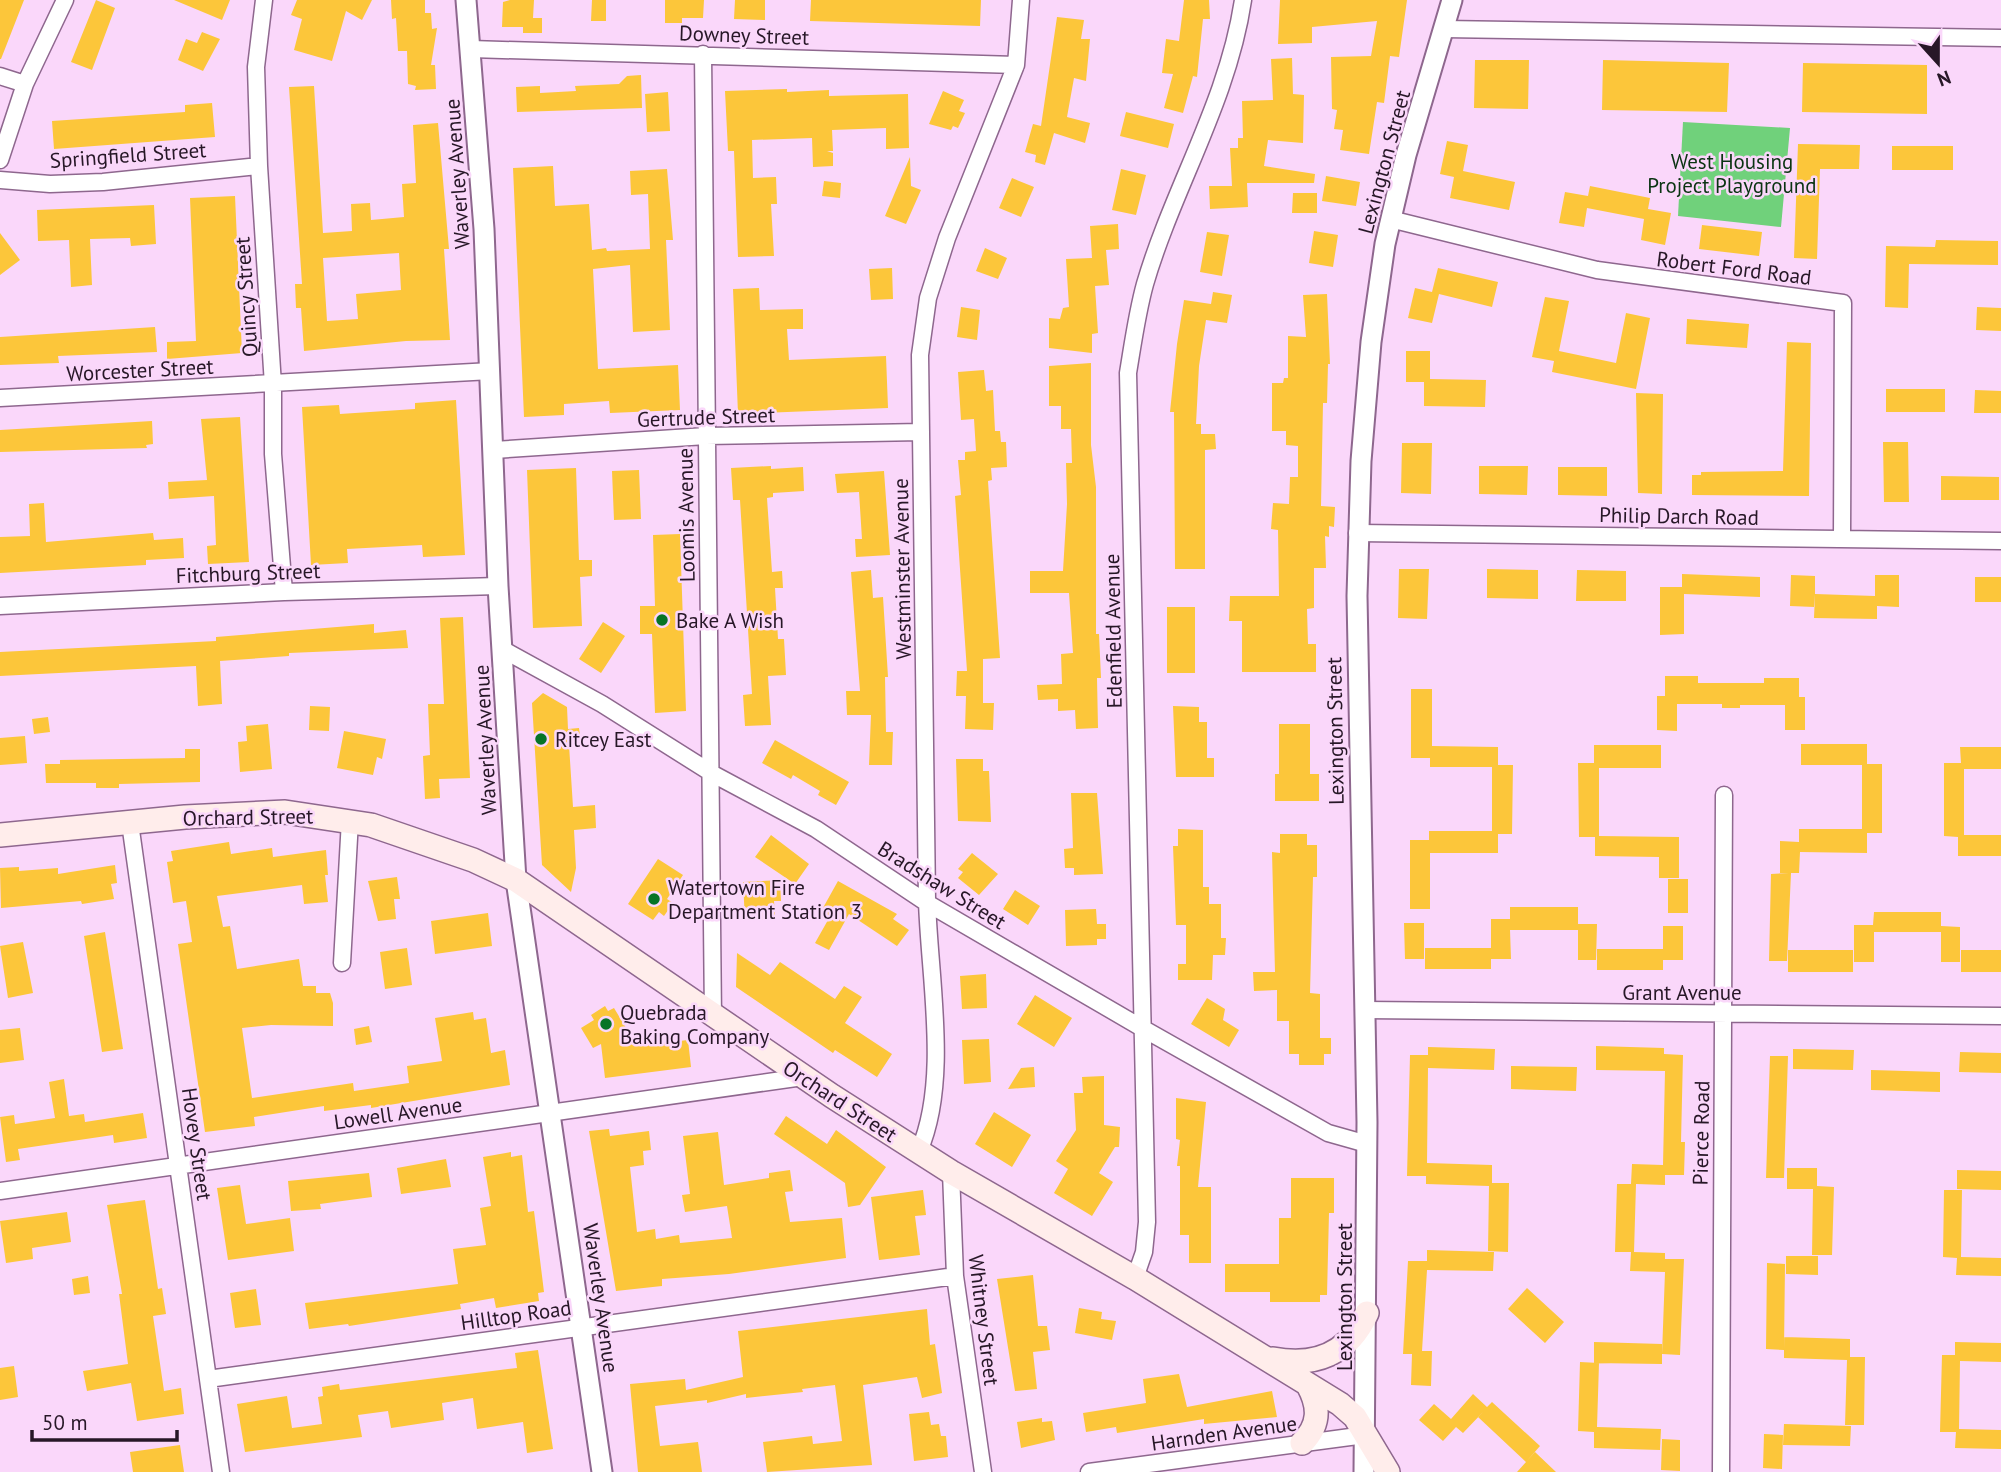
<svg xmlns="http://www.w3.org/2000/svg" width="2001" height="1472" viewBox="0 0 2001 1472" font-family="'PT Sans',sans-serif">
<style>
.green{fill:#70d17b}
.building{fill:#fcc63a;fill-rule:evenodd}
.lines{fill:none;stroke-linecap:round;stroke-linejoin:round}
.minor-casing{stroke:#8e678e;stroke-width:19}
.tertiary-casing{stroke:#8e678e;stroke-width:23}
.secondary-casing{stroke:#8e678e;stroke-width:26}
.minor{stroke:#fff;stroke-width:16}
.tertiary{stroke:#fff;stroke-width:19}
.secondary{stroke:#ffedeb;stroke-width:23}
.poi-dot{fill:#077426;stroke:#fad7fa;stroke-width:2.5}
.labels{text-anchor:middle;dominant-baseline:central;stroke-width:5;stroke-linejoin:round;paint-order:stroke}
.street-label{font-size:21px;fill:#271727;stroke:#fad7fa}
.park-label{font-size:21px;fill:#0a3412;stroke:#fad7fa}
.poi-label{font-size:21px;fill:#271727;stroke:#fad7fa;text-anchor:start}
</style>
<rect width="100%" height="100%" fill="#fad7fa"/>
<path class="green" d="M1683 122 1790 128 1781 227 1678 216Z"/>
<path class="building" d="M0 0H24L1 59H0Z
M96 0 115 8 92 70 71 62Z
M174 0H230L222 20Z
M297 0H372L362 20 346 11 332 61 294 50 302 19 291 15Z
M391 0H425V13H431L432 29 437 28 431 65H435L436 89 415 90 416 86 408 84 407 51H398L396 18 392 19Z
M510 0H534L533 18H542V33H523V27H502L503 2Z
M592 0H606V21H591Z
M665 0H704L703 18H682V23H665Z
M735 0H765V20L734 19Z
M811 0H981L980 26 810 21Z
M1184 0H1209L1210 19H1203L1197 77 1193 76 1183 113 1164 108 1173 74 1162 73 1166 39 1179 41Z
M1280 0H1407L1399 57 1390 56 1384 103 1377 102 1369 154 1340 150 1343 130 1334 129 1337 110 1332 109 1331 57 1371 56 1377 21 1312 27V43L1278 44Z
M1057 17 1084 20 1081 39H1090L1086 81 1074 78 1067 117 1090 123 1085 143 1054 133 1045 165 1035 162 1036 155 1025 152 1033 124 1041 126Z
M202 32 220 39 203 71 178 60 186 39 197 43Z
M1292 58 1293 94 1304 95 1303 143 1268 140 1264 166 1315 174 1314 183H1247L1248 207 1210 209 1209 186H1232L1230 148H1238V138H1243L1242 101 1273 100 1271 59Z
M1475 60H1529L1528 109 1474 108Z
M1603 60 1729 63 1727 112 1602 110Z
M1803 63 1927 65V114L1802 112Z
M641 75 642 108 517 112 516 87 540 86V93L576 91 575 86 619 84 627 76Z
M314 86 323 233 352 231 351 204 370 203 371 220 404 217 402 184 416 183 413 125 438 123 449 249H444L450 340 406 341 304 351 301 308H296L295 284H302L289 87ZM399 253 401 290 356 294 358 319 327 321 323 258Z
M787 89V92L829 90V96L908 94 909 148 886 149V128L832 130 833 151H827L833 153V166L813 167 812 138 752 140 753 178 776 177 777 204H771L774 256 738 257 734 151H728L725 91Z
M943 91 964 100 959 111 965 113 958 128 953 126 951 130 929 124Z
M668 92 670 131 647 132 645 94Z
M212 103 215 137 54 149 52 121 185 112V105Z
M1126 112 1174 124 1168 148 1120 136Z
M1447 141 1468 145 1463 171 1515 182 1509 210 1450 198 1454 177 1440 174Z
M1798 144 1860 145 1859 169H1820L1817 259 1794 258Z
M1892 146H1953V170H1892Z
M910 157 911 186 921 190 906 224 885 216Z
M553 166 555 206 589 204 592 250 606 248 607 251 650 249 648 194 631 195 630 171 667 169 673 240H666L670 330 633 332 630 265 593 269 598 369 678 365 680 410 610 413 609 401 564 404V415L524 417 513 168Z
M1121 169 1146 175 1136 215 1112 210Z
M1326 176 1360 182 1356 206 1322 201Z
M1012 178 1034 187 1021 217 999 208Z
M824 181 841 183 840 198 822 196Z
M1590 186 1650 198 1648 209 1671 213 1665 245 1641 240 1644 219 1587 208 1584 227 1559 223 1565 192 1588 196Z
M1293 193H1317V213H1292Z
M235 196 242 353 167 359V342L196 341 190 198Z
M154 205 156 244 131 246 130 238 90 239 92 285 71 287 69 240 38 241 37 210Z
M1118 224 1119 249 1106 250 1109 285 1095 286 1098 333 1092 334V353L1049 348V318L1060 319 1063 308 1069 307 1066 259 1092 258 1090 226Z
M1702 225 1762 232 1759 256 1699 249Z
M1314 231 1338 235 1333 267 1309 263Z
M1207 232 1229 235 1222 276 1200 272Z
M0 233 20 260 0 275Z
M1936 240 1998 241V265L1909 264 1908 308 1885 307 1886 246 1935 247Z
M985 248 1007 258 998 279 976 271Z
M892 268 893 299 871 300 869 269Z
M1438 268 1498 282 1492 307 1439 294 1432 323 1408 318 1415 288 1432 292Z
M759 288 760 310 803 309V329H787L789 360 886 356 888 408 738 414 733 289Z
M1213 292 1232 295 1227 323 1206 320 1199 366 1196 424H1201V434H1215L1216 449 1205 450V569H1175L1174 412H1170L1177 344 1184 300 1211 304Z
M1327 294 1330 364H1328L1327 403H1323L1321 506 1335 507 1334 527 1329 526V537L1325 536 1326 568H1314V608L1307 609 1308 644H1316V672H1242V621H1229L1230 596H1279L1278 530 1271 529 1273 503 1289 504 1290 477H1298V446L1286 445V431H1272V383H1283L1284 378H1288V336L1306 337 1303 295Z
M1545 297 1569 301 1559 351 1616 363 1626 313 1650 318 1636 389 1552 372 1554 361 1532 357Z
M961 307 980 310 977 340 957 337Z
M1977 307 2001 308V331L1976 330Z
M1687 319 1749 324 1747 348 1686 344Z
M155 327 157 352 58 356 59 363 0 365V337Z
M1787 342 1811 343 1809 496 1692 495V475H1701V472L1783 471Z
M1406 351H1430V379L1486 380 1485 407 1424 406V382H1406Z
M1091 363V445L1096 487V634H1099L1101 678H1097L1098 728 1076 729 1075 710 1058 711V699L1038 700 1037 685 1062 684 1061 654 1073 653 1069 593H1030V571H1063L1067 504 1066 463H1072L1071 429H1061V406H1049V366Z
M984 370 986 391 993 390 995 431H1000L1001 442H1006L1007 467 991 468 992 480 988 481 1000 658 983 659V703H994L993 730 965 729 966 696H956L957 671H967L955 496 961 495 958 460H965V452L976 451 974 419 961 420 958 372Z
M1886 389H1945V412H1886Z
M1975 390 2001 391V413H1974Z
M1636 393 1663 394 1662 494 1638 493Z
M456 400 465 555 423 557 422 545 347 549 348 563 311 565 302 407 339 405 340 414 415 409V403Z
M240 417 249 562 208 564 207 546 216 545 214 496 169 499 168 482 207 480 201 419Z
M152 421 153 444 146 445 147 448 0 452V430Z
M1883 442H1908L1909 502H1884Z
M1402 443H1432L1431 494 1401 493Z
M771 466V469L803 467 804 491 773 493V497L767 498 772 572 782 571 783 588H775L778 639H784L786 675 768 676 771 725 745 726 743 695 752 694 740 500H733L731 468Z
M1479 466H1528L1527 495 1479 494Z
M1558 467H1607V496L1558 495Z
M576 468 579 560H592V576L580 577 582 626 533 628 527 470Z
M639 470 641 519 614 520 612 471Z
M884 471 890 555 856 557 855 539H862L859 492 837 493 835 474Z
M1941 476 1999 477V500H1941Z
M44 503 46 542 153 533 154 540 183 538 184 558 146 560V565L0 573V537L30 536 29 504Z
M680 534 686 711 655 713 652 634H640V606H655L653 535Z
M1399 569H1429L1427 619 1398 618Z
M1487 569 1538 570V599L1487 598Z
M871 570 873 598 883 597 888 677H885L886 732H893L892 765H869L871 715H847L846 691H860L851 572Z
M1577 570 1626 571V601H1576Z
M1682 574 1760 577V597L1684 594V634L1660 635V587H1682Z
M1791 575 1815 576V607L1790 606Z
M1875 575H1899V607L1877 606V619L1814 618 1815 594 1875 596Z
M1975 577H2001V602H1975Z
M1167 607H1195V673H1167Z
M463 617 470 778 439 779 440 798 425 799 423 756 430 755 428 704H444L440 618Z
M603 622 625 636 601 673 579 659Z
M374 624V633L406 630 408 648 289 653V656L220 661 222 704 198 706 196 666 0 676V652L216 641V637Z
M1665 676H1698V683H1764V678H1799V697H1805V730H1785V705H1740V708H1722V704H1677V731L1657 730V696H1665Z
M1411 689H1432V746L1498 747V765H1513L1512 834H1498V853H1430V909H1410V840H1429V831H1492V767H1430V758H1411Z
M543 693 567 707 568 729 579 728 581 744 569 745 573 807 595 805 596 828 574 830 576 868 571 892 542 865 532 703Z
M310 706 330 707 329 731 309 730Z
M1173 706 1199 707V722H1207V758H1214V777H1176Z
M48 717 50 732 34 734 32 719Z
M268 724 272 769 240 772 238 742 247 741 246 726Z
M1279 724H1310V774H1319V801H1275V774H1279Z
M344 731 386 739 382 759 377 757 373 775 337 768Z
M25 736 27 763 0 765V738Z
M775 740 849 782 836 805 818 795 820 791 793 775 791 779 762 763Z
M1801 744H1867V764H1882V833H1867V853L1800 852 1799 873H1791L1787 961H1769L1771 874 1789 873H1780V841L1799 842V829H1862V765H1801Z
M1594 745H1661V768H1599V836L1679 837V878H1659V857L1595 856V837H1579L1578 763H1594Z
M1960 747H2001V769H1964V835H2001V856H1958V837L1944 836V763H1961Z
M185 749H200V782L119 784V788H96V783H46L45 764H60V760L185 758Z
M956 759H983V771H989L991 822 958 821Z
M1071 793H1097L1103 874 1074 875V868H1065L1064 849 1073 848Z
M1178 829 1203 830V887H1209V904H1221V938H1226L1225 955H1213L1212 980H1178V964H1186V925H1176L1173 846H1178Z
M1280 834H1307V845H1317V877H1313L1310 993 1320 994V1038H1331V1054H1324V1065H1299V1054H1289V1021H1277V990L1254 991 1253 972H1275L1272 852 1280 853Z
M771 835 809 864 795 884 755 857Z
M229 842 231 854 272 848 273 857 326 850 328 875H325L328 902 304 904 302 885 217 896 223 927 230 926 237 969 299 959 303 986H316V993H330L333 1003V1026L271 1025 242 1028 252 1098 353 1083 354 1091 409 1083 407 1066 442 1061 435 1018 473 1012 474 1020 486 1018 491 1053 505 1050 510 1085 371 1108V1105L324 1111V1106L254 1117 255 1126 205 1132 178 944 192 942 186 901 173 903 167 862 173 861 171 851Z
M972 853 998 874 979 895 958 878 963 872 958 869Z
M658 859 683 875 667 899 673 903 664 916 659 912 653 920 628 904Z
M115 865 117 883 111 884 114 899 82 904 81 901 1 908 0 868 19 867V871L58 868V874Z
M397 877 400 899H394L396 919 378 921 368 881Z
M1668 879H1688V913H1668Z
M780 880 781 901H774L775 919 745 920 743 882Z
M838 881 897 914 893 919 909 930 897 946 849 914 829 950 815 943 828 920 819 915Z
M1015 890 1040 906 1028 925 1003 909Z
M1510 907H1578V930H1510L1511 959H1491V969H1425V948H1491V919H1510Z
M1096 909 1097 924H1106V939H1097V945L1066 946 1065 910Z
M1874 912H1941V926L1960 927V962H1941V932H1874V962H1854V925H1873Z
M488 913 492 946 435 954 431 921Z
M1404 923H1424V959H1405Z
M1578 924H1597L1596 960H1578Z
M1663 926H1683V960H1663V970H1597V949H1663Z
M105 932 123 1049 102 1052 84 936Z
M23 942 33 993 8 998 0 946Z
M407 948 412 985 385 989 380 952Z
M1788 950H1853V972H1788Z
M1961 950H2001V972H1961Z
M737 953 770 975 780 962 835 999 844 986 862 997 845 1023 892 1054 877 1077 835 1050 833 1053 736 987Z
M986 974 987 1008 962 1009 960 976Z
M1035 995 1072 1018 1054 1047 1017 1024Z
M1207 998 1225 1009 1223 1020 1239 1030 1229 1047 1191 1024Z
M605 1006 608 1011 614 1008 637 1046 688 1040 691 1067 605 1078 601 1044 593 1048 581 1028 594 1020 591 1015Z
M369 1026 372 1042 356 1045 354 1029Z
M20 1028 24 1060 0 1063V1030Z
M989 1039 991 1082 964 1084 962 1040Z
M1596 1046 1664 1048V1054L1683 1055 1681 1142H1685L1684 1175H1665V1185L1636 1184 1634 1252 1665 1253V1263V1259H1684L1680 1355 1662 1354 1665 1272 1630 1271 1631 1252H1615L1617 1184H1631L1632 1164 1663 1165 1665 1071 1596 1070Z
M1428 1047 1495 1049 1494 1070 1428 1068 1427 1163 1492 1165V1183H1509L1508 1252 1488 1251 1489 1186 1426 1184V1176H1407L1410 1055H1428Z
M1793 1049 1854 1050 1853 1070 1793 1069Z
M1960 1052 2001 1053V1073L1959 1072Z
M1770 1056H1788L1784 1178H1766Z
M1511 1066 1577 1067 1576 1091 1511 1089Z
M1034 1067 1035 1087 1008 1089 1021 1068Z
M1871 1070 1940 1072V1092L1871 1090Z
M1104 1076V1125L1120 1127 1119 1147H1115L1099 1173 1113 1182 1092 1216 1054 1193 1068 1169 1056 1161 1076 1130 1074 1093H1083L1082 1077Z
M64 1079 69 1116 84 1114 85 1122 143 1113 147 1138 114 1143 113 1135 18 1149 20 1160 6 1162 0 1117 14 1115 15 1124 55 1118 49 1082Z
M1176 1098 1206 1102 1198 1187H1211V1263H1189V1235H1180V1166H1177L1180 1140 1176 1139Z
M994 1112 1031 1135 1012 1167 975 1144Z
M786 1116 827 1144 836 1130 886 1167 860 1205 848 1207 845 1183 774 1134Z
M609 1129 610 1136 649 1131 651 1150 643 1151 644 1165 630 1167 637 1232 655 1229 656 1239 679 1235 680 1243 732 1238 727 1206 685 1212 682 1195 690 1194 683 1136 718 1132 724 1185 769 1178V1173L790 1170 793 1191 785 1192 790 1222 842 1218 846 1258 729 1274 662 1279V1286L616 1291 589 1131Z
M511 1152V1157L522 1155 528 1212 534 1211 544 1292 538 1293 539 1301 496 1308 494 1298 460 1304 461 1309 349 1326 348 1324 309 1329 305 1303 458 1284 453 1249 486 1245 480 1208 491 1206 483 1157Z
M446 1159 451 1187 401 1194 397 1168Z
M1787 1168H1817V1186L1834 1187 1832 1255H1812L1813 1189H1787Z
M1957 1170 2001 1171V1190L1957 1189Z
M369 1173 372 1197 320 1204 321 1209 291 1211 288 1181Z
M1291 1178H1334V1213H1329L1327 1295H1320V1302H1270V1292H1225V1264H1279V1218H1291Z
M240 1185 246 1224 290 1218 294 1251 228 1260 217 1188Z
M923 1190 926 1215 915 1216 920 1255 879 1260 871 1197Z
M1944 1190H1962L1961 1257 2001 1258V1276L1956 1275 1957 1258 1943 1257Z
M145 1200 158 1289 162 1288 166 1314 153 1316 164 1391 181 1388 184 1414 137 1421 131 1383 87 1391 83 1371 128 1364 119 1294H122L107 1205Z
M67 1212 71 1242 32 1248 33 1259 6 1263 0 1221Z
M1427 1250 1494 1252 1493 1271 1427 1270 1422 1351H1432L1431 1386 1411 1385 1412 1354H1403L1408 1261H1427Z
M1786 1256H1818V1275L1786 1274Z
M1767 1263 1785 1264 1784 1350 1766 1349Z
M1033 1275 1038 1326H1047L1050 1350 1033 1352 1037 1389 1015 1391 997 1279Z
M88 1276 90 1293 74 1295 72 1279Z
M1527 1288 1564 1322 1545 1343 1508 1309Z
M256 1289 261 1325 235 1328 230 1293Z
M1079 1308 1102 1312 1101 1319 1116 1321 1112 1340 1075 1333Z
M927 1309 930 1345 935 1344 942 1393 922 1398 917 1377 863 1385 872 1465 767 1472 763 1442 812 1436 813 1444 842 1441 835 1385 802 1389 803 1392 746 1398V1394L707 1403V1400L655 1406 660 1446 698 1442 702 1472H638L630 1384 685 1379 686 1390 743 1377 738 1331Z
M1784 1337 1850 1339V1357H1865L1864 1425H1845L1847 1360 1784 1358Z
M1594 1342 1662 1344V1364L1594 1363Z
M1955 1342 2001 1343V1362L1960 1361 1959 1429 2001 1430V1449L1955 1448 1956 1432H1940L1942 1355H1955Z
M538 1350 553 1449 527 1453 523 1422 477 1429 473 1398 442 1403 444 1420 391 1428 388 1411 358 1415 362 1437 245 1452 237 1404 287 1396 292 1428 322 1424 318 1397 323 1396 322 1387 339 1384 340 1390 517 1368 515 1353Z
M1580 1362 1599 1363 1597 1427 1661 1429 1660 1450 1594 1448V1432L1578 1431Z
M14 1366 18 1397 0 1400V1368Z
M1179 1374 1187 1407 1272 1391 1277 1417 1204 1424V1419L1117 1433 1116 1427 1086 1432 1083 1413 1146 1403 1143 1379Z
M1473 1394 1487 1407 1492 1402 1540 1446 1526 1462 1478 1417 1484 1411 1463 1433 1456 1427 1443 1441 1419 1420 1434 1404 1451 1419Z
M929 1412 931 1425 939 1424 941 1436H946L948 1457 914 1461 909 1414Z
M1042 1418V1422L1052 1421 1055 1440 1021 1448 1017 1422Z
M1784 1424 1851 1426 1850 1446 1783 1445Z
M1764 1434 1783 1435 1782 1469 1763 1468Z
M1662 1439 1680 1440V1471L1661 1470Z
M180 1445 184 1472H133L130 1452Z
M1535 1452 1556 1472H1517Z"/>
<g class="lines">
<defs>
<path id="minor" d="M264 0 256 67 259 166 273 385V454L284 592
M1444 29 2001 38
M471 49 1016 65
M703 54 713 1018
M0 76 25 84
M0 160 25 84 65 0
M0 180 50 184 103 182 259 166
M1390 219 1597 270 1843 303 1842 539
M0 398 491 371
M494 450 706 436 921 432
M1357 533 2001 541
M0 606 284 592 498 586
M502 649 602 704 713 774 816 829 927 903 1142 1028 1328 1133 1367 1144
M130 823 221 1472
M342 963 350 820
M1364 1010 2001 1016
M919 1151C950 1080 929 977 927 900 923 718 924 537 920 355L928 298 947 238 1016 65 1021 0
M951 1172 955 1276 983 1472
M0 1191 803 1077
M1135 1278 1144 1252 1147 1222 1128 373C1133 343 1137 313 1145 284 1173 188 1228 101 1243 0
M208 1379 955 1276
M1089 1472 1365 1435
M1721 1472 1724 795"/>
<path id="tertiary" d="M466 0 484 229 498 586 516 880 602 1472
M1364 1472 1367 1122 1357 596 1361 461 1371 342 1385 244 1406 155 1452 0"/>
<path id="secondary" d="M0 835 185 817 285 812 371 825 473 860 516 880 832 1096 951 1172 1135 1278 1340 1404 1355 1417 1388 1472
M1273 1359C1315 1367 1349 1354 1367 1313
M1302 1443C1320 1425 1320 1407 1308 1385"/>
</defs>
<use href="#minor" class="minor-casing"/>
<use href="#tertiary" class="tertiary-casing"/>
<use href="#secondary" class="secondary-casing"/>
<use href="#minor" class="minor"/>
<use href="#tertiary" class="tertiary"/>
<use href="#secondary" class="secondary"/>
</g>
<g class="poi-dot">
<circle cx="662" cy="620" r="7"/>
<circle cx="541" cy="739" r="7"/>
<circle cx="654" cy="899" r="7"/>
<circle cx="606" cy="1024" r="7"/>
</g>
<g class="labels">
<g class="street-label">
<text transform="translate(744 35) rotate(2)">Downey Street</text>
<text transform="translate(128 155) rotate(-4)">Springfield Street</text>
<text transform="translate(1384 162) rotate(-75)">Lexington Street</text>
<text transform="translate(457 174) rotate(-94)">Waverley Avenue</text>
<text transform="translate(1734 268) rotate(7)">Robert Ford Road</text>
<text transform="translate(246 297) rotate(-94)">Quincy Street</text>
<text transform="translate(140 370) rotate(-3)">Worcester Street</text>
<text transform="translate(706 417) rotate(-2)">Gertrude Street</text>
<text transform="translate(686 515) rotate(-91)">Loomis Avenue</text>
<text transform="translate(1679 516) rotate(1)">Philip Darch Road</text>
<text transform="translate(902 569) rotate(-91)">Westminster Avenue</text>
<text transform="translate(248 573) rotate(-2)">Fitchburg Street</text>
<text transform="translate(1113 631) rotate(-91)">Edenfield Avenue</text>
<text transform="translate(1335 731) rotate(-91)">Lexington Street</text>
<text transform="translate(485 740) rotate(-93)">Waverley Avenue</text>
<text transform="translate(248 817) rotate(-1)">Orchard Street</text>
<text transform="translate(942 885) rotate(32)">Bradshaw Street</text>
<text x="1682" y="992">Grant Avenue</text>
<text transform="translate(840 1101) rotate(33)">Orchard Street</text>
<text transform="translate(398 1113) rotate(-8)">Lowell Avenue</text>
<text transform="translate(1701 1133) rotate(-89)">Pierce Road</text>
<text transform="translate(197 1144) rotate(82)">Hovey Street</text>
<text transform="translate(1344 1297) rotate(-90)">Lexington Street</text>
<text transform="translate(601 1298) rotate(82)">Waverley Avenue</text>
<text transform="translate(516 1315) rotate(-8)">Hilltop Road</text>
<text transform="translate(984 1320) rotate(83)">Whitney Street</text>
<text transform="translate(1224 1433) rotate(-8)">Harnden Avenue</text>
</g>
<g class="park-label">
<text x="1732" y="161">West Housing<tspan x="1732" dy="24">Project Playground</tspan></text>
</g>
<g class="poi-label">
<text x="676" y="620">Bake A Wish</text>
<text x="555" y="739">Ritcey East</text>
<text x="668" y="887">Watertown Fire<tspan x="668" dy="24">Department Station 3</tspan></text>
<text x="620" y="1012">Quebrada<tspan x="620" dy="24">Baking Company</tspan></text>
</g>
</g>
<g transform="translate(1938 63) rotate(159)" stroke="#fad7fa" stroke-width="5" paint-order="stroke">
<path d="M0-5L12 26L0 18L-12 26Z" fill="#271727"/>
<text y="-10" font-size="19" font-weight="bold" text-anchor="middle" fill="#271727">N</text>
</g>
<path d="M32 1430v10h145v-10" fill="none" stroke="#271727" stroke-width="3.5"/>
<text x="42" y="1430" font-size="21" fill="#271727" stroke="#fad7fa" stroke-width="5" paint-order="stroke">50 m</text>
</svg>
